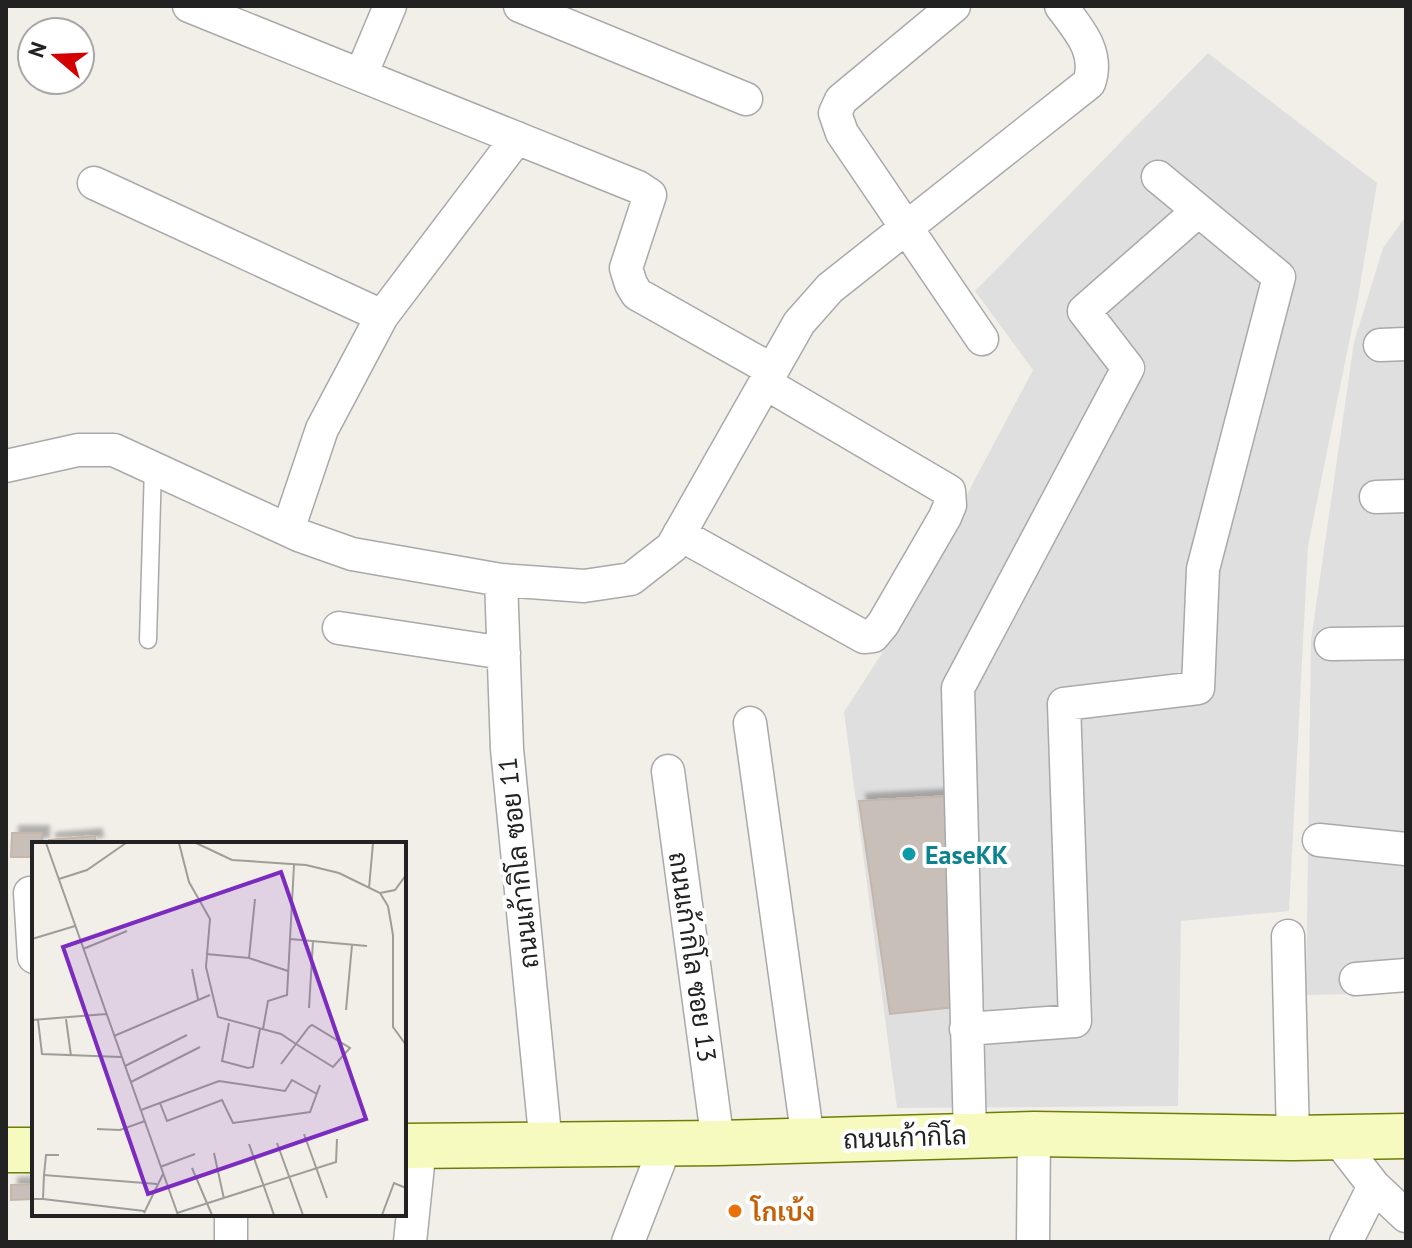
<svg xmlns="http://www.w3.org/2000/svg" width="1412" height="1248" viewBox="0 0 1412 1248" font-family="'PT Sans',Sarabun,sans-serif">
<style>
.residential{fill:#e0dfdf}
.building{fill:#c7bfb8;stroke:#c4b6ab;stroke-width:2;filter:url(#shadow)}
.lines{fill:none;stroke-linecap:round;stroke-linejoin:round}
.lane-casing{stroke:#a9a9a9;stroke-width:19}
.street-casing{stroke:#a9a9a9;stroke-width:35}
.secondary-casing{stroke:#707d05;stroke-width:47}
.lane{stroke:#fff;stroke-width:16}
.street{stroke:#fff;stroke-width:32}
.secondary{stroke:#f7fabf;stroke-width:44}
.culture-dot{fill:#0f9aa8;stroke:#fff;stroke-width:3}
.food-dot{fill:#e8710a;stroke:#fff;stroke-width:3}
.labels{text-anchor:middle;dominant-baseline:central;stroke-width:8;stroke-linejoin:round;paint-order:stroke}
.culture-label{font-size:26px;font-weight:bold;fill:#0d838f;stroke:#fff;text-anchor:start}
.street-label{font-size:26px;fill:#222;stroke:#fff}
.food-label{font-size:26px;font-weight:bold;fill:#c56008;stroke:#fff;text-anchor:start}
.inset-road{fill:none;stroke:#9f9d99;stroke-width:2}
.view{fill:#7b2cbf;fill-opacity:0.15;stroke:#7b2cbf;stroke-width:4}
.inset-edge{fill:none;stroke:#222;stroke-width:4}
</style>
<defs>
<filter id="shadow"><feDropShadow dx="7" dy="-7" stdDeviation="2" flood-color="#0004"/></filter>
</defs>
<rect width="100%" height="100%" fill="#f2efe9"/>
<path class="residential" d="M1208 53 1377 183 1358 298 1308 546 1289 911 1181 921 1178 1106 897 1108 844 712 886 647 1033 370 975 291Z
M1406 216V993L1306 995 1311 640 1354 342 1383 248Z"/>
<path class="building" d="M951 796 955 1007 890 1014 859 801Z
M12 833H42V844H34V857H11Z
M95 836 96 844H49V840Z
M34 1184V1199L11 1200V1185Z"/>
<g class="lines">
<defs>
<path id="lane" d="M148 640 153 467"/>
<path id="street" d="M189 6 638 187 650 195 626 268 631 284 637 294 772 370
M520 6 746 99
M954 6 841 100 835 113 842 133 982 339
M361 75 390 6
M94 183 382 316
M1380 345 1406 344
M6 466 78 450H114L301 536 352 554 501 580 584 586 631 579 672 547 799 323 830 288 1089 83C1100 52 1078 29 1061 6
M1376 497 1406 496
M288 530 322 429 382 316 517 138
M679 534 864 637 873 636 883 624 945 517 950 505 949 491 765 383
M501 580 507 749 546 1145
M339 628 504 653
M1331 644 1406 643
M750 723 808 1140
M668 771 718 1143
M1319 840 1406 849
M30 893 34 957
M1288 936 1293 1138
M1356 979 1406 975
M966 1029 1075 1021 1064 704 1198 688 1203 569 1279 277 1158 177
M970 1135 958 688 1128 368 1084 311 1198 211
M1336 1137 1374 1186 1406 1216
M231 1242V1214
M410 1242 420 1146
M628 1242 666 1144
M1033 1242 1034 1134
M1346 1242 1374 1186"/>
<path id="secondary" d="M404 1146 718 1143 1034 1134 1293 1138 1406 1136
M6 1150H34"/>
</defs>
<use href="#lane" class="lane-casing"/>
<use href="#street" class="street-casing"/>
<use href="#secondary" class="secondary-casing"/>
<use href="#lane" class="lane"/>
<use href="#street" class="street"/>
<use href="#secondary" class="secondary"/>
</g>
<circle class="culture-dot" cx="909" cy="854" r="8"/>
<circle class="food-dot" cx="735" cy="1211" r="8"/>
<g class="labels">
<g class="culture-label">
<text x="925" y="854">EaseKK</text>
</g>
<g class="street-label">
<text transform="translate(518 863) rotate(-96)">ถนนเก้ากิโล ซอย 11</text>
<text transform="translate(693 957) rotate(82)">ถนนเก้ากิโล ซอย 13</text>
<text transform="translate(905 1137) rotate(-2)">ถนนเก้ากิโล</text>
</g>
<g class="food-label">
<text x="751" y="1211">โกเบ้ง</text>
</g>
</g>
<g transform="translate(32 842)">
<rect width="374" height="374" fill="#f2efe9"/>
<path class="inset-road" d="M14 1 146 373M147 1 157 40 178 77 174 125 186 175 249 192 264 202 301 225 318 206 280 183 277 185 264 202 249 222M164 1 200 18 274 23 307 31 348 51 356 64 361 93V185L374 203M27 37 55 28 94 1M337 46 341 1M348 51 363 48 374 33M0 97 43 84M258 97 335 104M51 107 95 89M174 112 217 116 256 129M217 116 223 57M160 127 166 157M277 166 281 99M314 168 320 103M34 177 39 214M0 178 74 172M6 178 10 212 89 215M197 181 190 219 216 226 221 225 228 187M231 187 236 159 255 153 262 23M82 194 178 153M93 224 155 193M99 240 168 205M128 261 135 279 190 258 201 281 278 270 288 243M109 268 187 239 253 249 260 238 285 252M65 287 88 288 113 279M272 292 295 356M245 301 271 373M217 302 242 373M182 311 192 357M128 325 163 312M160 326 180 373M12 333 14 313H27M0 357H11L12 333 125 342M11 357 112 369M112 371 131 332M145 371 304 320 305 297M350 373 362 341 374 346"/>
<path class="view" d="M249 30 334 277 116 352 31 105Z"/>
<rect width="374" height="374" class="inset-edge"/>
</g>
<rect width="1412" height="1248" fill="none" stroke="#222222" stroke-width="16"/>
<g transform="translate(56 56) rotate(289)"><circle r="38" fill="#ffffff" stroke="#a7a7a7" stroke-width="2"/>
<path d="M0-6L14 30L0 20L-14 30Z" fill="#d40000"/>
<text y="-12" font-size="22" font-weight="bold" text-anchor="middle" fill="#222222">N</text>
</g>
</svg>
